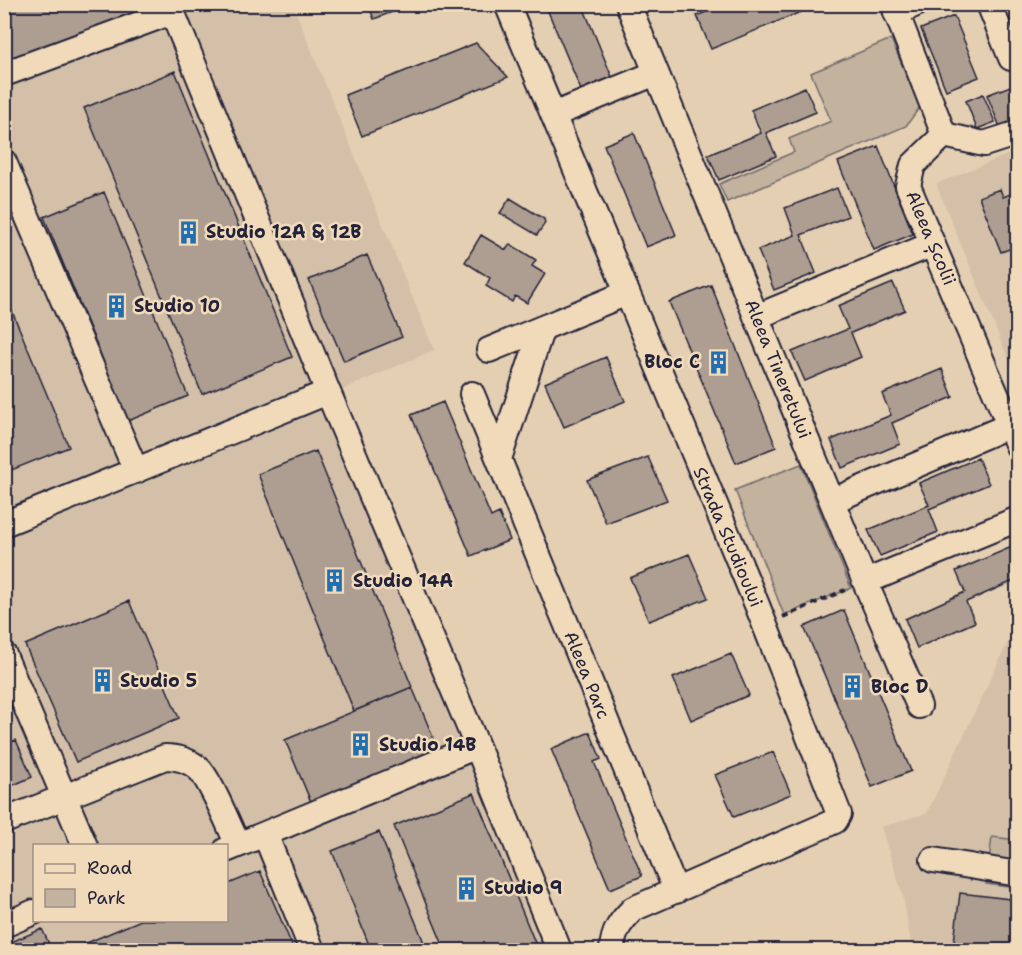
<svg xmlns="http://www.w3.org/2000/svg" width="1022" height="955" viewBox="0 0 1022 955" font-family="'Shantell Sans',sans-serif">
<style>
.built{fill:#d4c0a8;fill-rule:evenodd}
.green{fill:#c3b29e;stroke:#726a6c;stroke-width:1.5}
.building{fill:#ae9e91;stroke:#22223b;stroke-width:1.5}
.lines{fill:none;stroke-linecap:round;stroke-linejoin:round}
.minor-casing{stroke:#22223b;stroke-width:28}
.path{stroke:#22223b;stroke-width:4;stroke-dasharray:6 4.5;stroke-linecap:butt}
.minor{stroke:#f0dab9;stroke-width:24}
.labels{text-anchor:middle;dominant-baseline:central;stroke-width:5;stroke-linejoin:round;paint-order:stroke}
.poi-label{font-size:18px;font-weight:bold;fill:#22223b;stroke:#f0dab9;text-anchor:start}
.street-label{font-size:18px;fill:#22223b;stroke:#f0dab9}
</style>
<rect width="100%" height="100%" fill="#e4cfb2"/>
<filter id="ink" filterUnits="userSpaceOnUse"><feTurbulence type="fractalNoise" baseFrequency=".0167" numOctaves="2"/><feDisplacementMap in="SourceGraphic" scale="12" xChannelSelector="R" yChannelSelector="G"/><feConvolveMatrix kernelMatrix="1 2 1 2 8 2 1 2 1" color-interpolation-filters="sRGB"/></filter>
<g filter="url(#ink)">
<path class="built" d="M5 5H293L434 350 342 390 573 950H5ZM34 846H226V920H34Z
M1017 151V380L936 184Z
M1017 623V950H912L903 896 881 827 927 813Z"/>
<path class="green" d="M891 39 920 107 906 126 727 202 719 184 794 152 789 139 831 121 811 73Z
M801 464 851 588 784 615 735 490Z
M992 837 1017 840V888L986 884Z"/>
<path class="building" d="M4 4H137L139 10 8 64 4 56Z
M215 4H238L218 12Z
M368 4H413L374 19Z
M545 4H582L612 77 581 90Z
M724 4H820L711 49 697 16Z
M954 16 979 77 946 90 921 29Z
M476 43 508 77 362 136 345 95Z
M175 71 292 357 202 394 84 108Z
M1018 83V120L1000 127 987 95Z
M805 87 816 112 766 133 776 156 719 180 708 155 761 133 751 110Z
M983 94 995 122 977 129 966 101Z
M634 133 676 235 646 247 604 145Z
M878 146 913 234 874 250 838 162Z
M837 188 848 216 801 235 816 273 774 290 758 250 795 235 785 208Z
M1000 189 1003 197 1018 191V246L1001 252 979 197Z
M104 192 188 396 128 421 44 217Z
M510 198 544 219 545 223 537 235 500 213Z
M481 235 506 250 510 244 536 260 532 266 545 274 527 303 515 296 512 302 486 286 490 278 465 262Z
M367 255 402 337 344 361 309 280Z
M893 283 905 310 851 333 861 357 805 381 792 352 848 329 838 306Z
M711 285 776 447 736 463 669 302Z
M4 292 69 447 4 473Z
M606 357 625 401 564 427 545 383Z
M942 369 953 397 892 423 900 444 842 468 831 440 891 415 882 394Z
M443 402 491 517 499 513 510 540 471 556 411 415Z
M316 451 412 687 354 711 258 474Z
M648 457 667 500 606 523 587 480Z
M978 458 989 484 929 509 938 532 880 556 868 530 929 505 919 483Z
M1014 546 1018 554V579L966 602 975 622 917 648 905 619 965 592 956 571Z
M689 554 708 598 649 621 630 578Z
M129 601 179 718 76 762 25 645Z
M844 610 911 771 872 787 804 627Z
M731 654 749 695 691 720 673 678Z
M412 687 438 749 311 802 285 740Z
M590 732 601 759 594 762 642 876 610 889 551 749Z
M16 740 32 777 4 789V745Z
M773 752 791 794 734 817 715 775Z
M474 793 538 950H445L394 826Z
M379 832 427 950H371L332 851Z
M260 871 294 950H70L141 920H226V885Z
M960 893 1018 900V950H953Z
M42 929 52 950H4V945Z"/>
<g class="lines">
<defs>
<path id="minor" d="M507 4 757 605 839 814 835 821 633 909C620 922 613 932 612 950
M628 4 865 582 1018 519
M893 4 944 135
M989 4 1011 58 1018 55
M896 13 916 4
M4 74 172 12
M553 115 656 73
M944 135 913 165 908 186 1018 446
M944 135 984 144 1018 133
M4 162 136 471
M756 317 933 244
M489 350 627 293
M472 394 676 891
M499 459 542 328
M832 501 1008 426
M4 524 328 392 169 4
M865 582 919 706
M4 655 85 846
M477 746 559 950
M4 821 165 757C178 757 189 760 199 769 211 781 230 828 238 845
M265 834 312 950
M226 850 477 746 328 392
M933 860 1018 874
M4 925 34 912"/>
</defs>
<use href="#minor" class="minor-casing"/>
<path class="path" d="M783 617 845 590"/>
<use href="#minor" class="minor"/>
</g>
</g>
<defs>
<symbol id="building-bare" viewBox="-9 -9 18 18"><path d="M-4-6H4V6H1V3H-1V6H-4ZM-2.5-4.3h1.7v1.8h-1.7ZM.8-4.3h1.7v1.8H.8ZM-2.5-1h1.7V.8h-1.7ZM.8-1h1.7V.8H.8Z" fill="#1f6fb2" stroke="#f0dab9" stroke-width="2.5" paint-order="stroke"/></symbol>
</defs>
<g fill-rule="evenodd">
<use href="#building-bare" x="172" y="216" width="33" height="33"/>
<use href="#building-bare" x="100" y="290" width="33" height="33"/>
<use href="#building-bare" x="702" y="346" width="33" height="33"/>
<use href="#building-bare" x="318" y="564" width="33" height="33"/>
<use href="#building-bare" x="86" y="664" width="33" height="33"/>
<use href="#building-bare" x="836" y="670" width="33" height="33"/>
<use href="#building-bare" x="344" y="728" width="33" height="33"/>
<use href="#building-bare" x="450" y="872" width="33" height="33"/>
</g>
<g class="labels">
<g class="poi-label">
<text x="206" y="232">Studio 12A &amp; 12B</text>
<text x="134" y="306">Studio 10</text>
<text x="700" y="362" text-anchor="end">Bloc C</text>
<text x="353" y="581">Studio 14A</text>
<text x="120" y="681">Studio 5</text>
<text x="871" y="687">Bloc D</text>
<text x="379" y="745">Studio 14B</text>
<text x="484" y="888">Studio 9</text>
</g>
<g class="street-label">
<text transform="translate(931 238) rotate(67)">Aleea Școlii</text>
<text transform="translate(778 369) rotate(68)">Aleea Tineretului</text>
<text transform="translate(728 537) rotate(67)">Strada Studioului</text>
<text transform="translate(587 675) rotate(68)">Aleea Parc</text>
</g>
</g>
<rect width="1022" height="955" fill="none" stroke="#f0dab9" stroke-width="24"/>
<rect x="12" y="12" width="998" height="931" fill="none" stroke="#22223b" stroke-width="2" filter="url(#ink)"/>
<rect x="33" y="844" width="195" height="78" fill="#f0dab9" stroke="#9e9087" stroke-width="1.5"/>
<rect x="45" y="864" width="30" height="9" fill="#f0dab9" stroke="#9e9087" stroke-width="1.5"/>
<text x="87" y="874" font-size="18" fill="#22223b">Road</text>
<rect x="45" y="889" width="30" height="18" fill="#c3b29e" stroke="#9e9087" stroke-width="1.5"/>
<text x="87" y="904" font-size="18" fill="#22223b">Park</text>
</svg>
